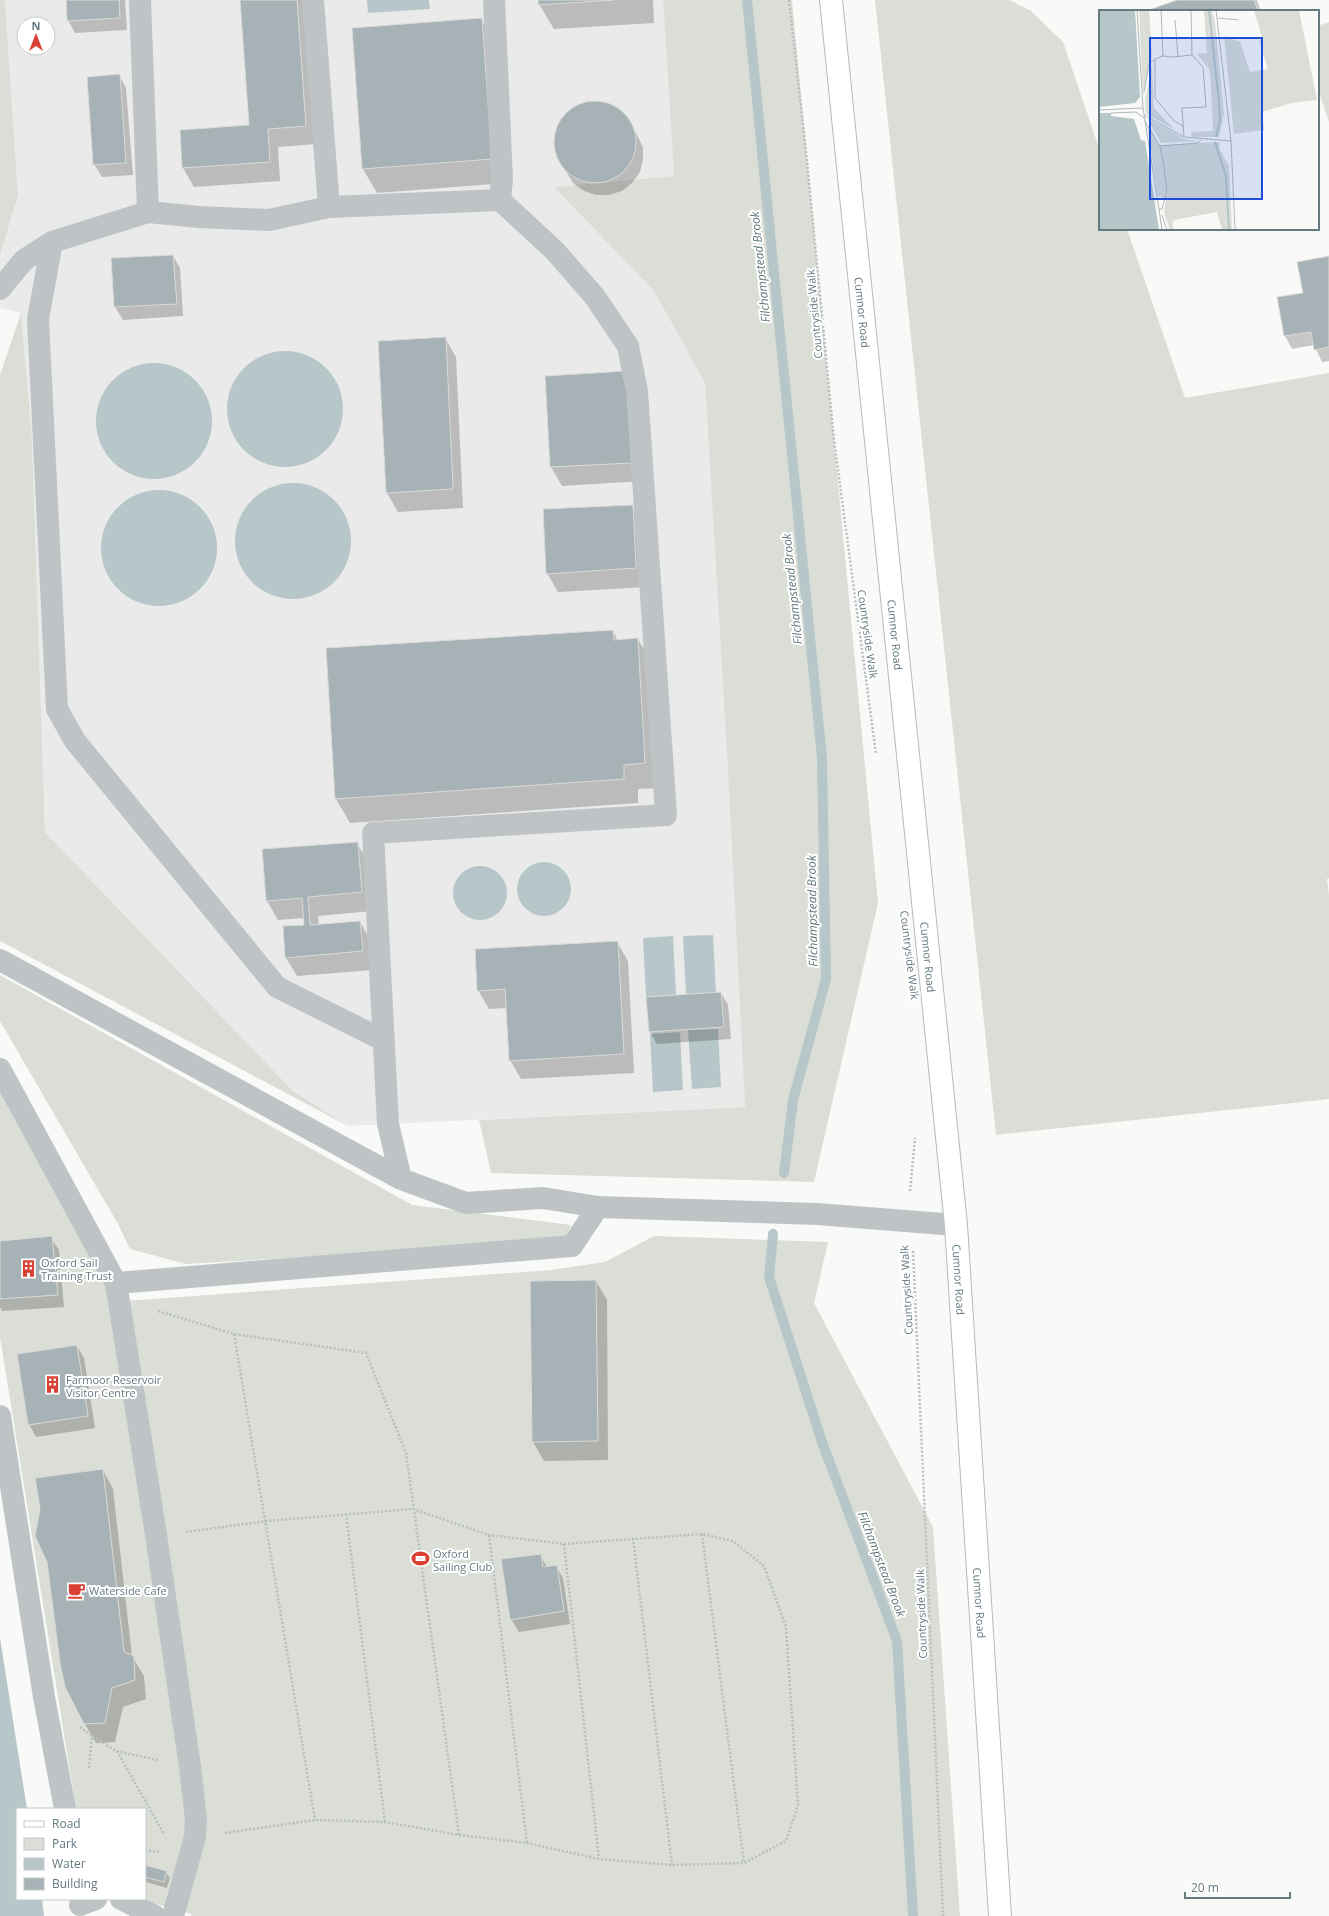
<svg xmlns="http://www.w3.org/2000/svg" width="1329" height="1916" viewBox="0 0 1329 1916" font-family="'Open Sans',sans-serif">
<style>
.built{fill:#eaeaea;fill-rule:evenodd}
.green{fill:#daded6}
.water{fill:#b7c6c8}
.shadow{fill:#0003}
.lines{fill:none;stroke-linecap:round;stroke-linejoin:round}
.stream{stroke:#b7c6c8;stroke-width:10}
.building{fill:#a7b2b6;stroke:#dbdad9}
.major-casing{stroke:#b4babd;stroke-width:24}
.path{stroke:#b9bdbf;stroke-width:2.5;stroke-dasharray:2 2;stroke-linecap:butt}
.minor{stroke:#bec4c6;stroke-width:22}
.major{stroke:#fff;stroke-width:22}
.labels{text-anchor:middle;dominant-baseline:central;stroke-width:4;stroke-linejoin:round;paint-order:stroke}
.street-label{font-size:11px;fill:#657980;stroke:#fff}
.poi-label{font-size:11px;fill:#657980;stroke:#fff;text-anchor:start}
.water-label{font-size:12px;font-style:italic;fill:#60777a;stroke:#fff}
.inset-river{fill:none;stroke:#b7c6c8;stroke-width:2}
.inset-road{fill:none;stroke:#b1babc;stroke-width:1}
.view{fill:#1d4ed8;fill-opacity:0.15;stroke:#1d4ed8;stroke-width:2}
.inset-edge{fill:none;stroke:#657980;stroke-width:2}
</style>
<rect width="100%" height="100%" fill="#f9f9f7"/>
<path class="built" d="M5 0H663L674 176 555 187 654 291 705 383 728 773 745 1107 348 1126 293 1091 45 832 32 439 21 313 0 308V256L18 195ZM24 24H48V48H24Z"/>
<path class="green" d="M0 0H5L18 195 0 256Z
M663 0H792L878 903 814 1182 491 1173 479 1120 745 1107 728 773 705 383 654 291 554 187 674 176Z
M875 0H1010L1031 11 1063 42 1100 151V229H1127L1185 398 1329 373V878L1327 879 1329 896V1099L996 1135Z
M1329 22V122L1318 89V26Z
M21 313 32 439 45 832 293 1091 348 1126 0 941V375Z
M0 975 412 1205 571 1225 564 1242 186 1264 130 1249 118 1224 0 1021Z
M0 1080 107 1277 111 1302 551 1270 605 1262 654 1236 828 1242 814 1303 933 1527 960 1916H191V1914L138 1899H145V1809H76L0 1337Z"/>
<path class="water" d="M367 0H429L430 9 368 13Z
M227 409a58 58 0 1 1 116 0a58 58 0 1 1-116 0Z
M96 421a58 58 0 1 1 116 0a58 58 0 1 1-116 0Z
M235 541a58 58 0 1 1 116 0a58 58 0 1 1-116 0Z
M101 548a58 58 0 1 1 116 0a58 58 0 1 1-116 0Z
M517 889a27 27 0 1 1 54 0a27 27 0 1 1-54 0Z
M453 893a27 27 0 1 1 54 0a27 27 0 1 1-54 0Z
M713 935 716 993 686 995 683 936Z
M673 936 676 995 646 997 643 938Z
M718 1029 721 1087 692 1089 688 1030Z
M680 1032 683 1090 653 1092 650 1034Z
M0 1638 27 1809H17V1899H42L44 1916H0Z"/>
<path class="shadow" d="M67 0H125L127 30 75 33 68 20Z
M241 0H306L316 144 278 147 280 181 194 187 183 168 181 131 250 126Z
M539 0H653L654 23 554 29 539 4Z
M1180 0H1257L1261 11H1149Z
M481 19 495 44 506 183 377 193 363 169Z
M119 75 126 88 133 175 102 177 94 164Z
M597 102 610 104 621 111 630 121 643 147V159L640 172 632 183 622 191 609 195H596L584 191 573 183 558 158 555 145 556 131 562 119 572 109 584 103Z
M173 256 180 268 183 316 123 320 115 307 112 259Z
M1329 257V361L1322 362 1314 345 1292 349 1285 336 1278 298 1304 293Z
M445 338 456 357 463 508 398 512 387 493Z
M626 372 642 481 562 486 551 467 546 377Z
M632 506 643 524 647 587 558 592 547 573Z
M613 631 618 641 638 639 652 664 659 788 638 789V803L350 823 336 799Z
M357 843 368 862 372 911 318 916 319 925 360 922 371 941 373 970 297 976 286 958 305 926 304 918 278 920 267 901Z
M617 942 628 961 634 1073 521 1079 510 1060 507 1008 489 1009 478 990Z
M721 993 728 1005 731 1039 657 1044 650 1032Z
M51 1238 59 1250 64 1307 2 1311 0 1307V1242Z
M596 1281 607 1300 608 1460 544 1461 533 1442Z
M77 1346 84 1358 95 1428 36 1437 29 1424Z
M103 1470 113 1489 132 1656 144 1676 146 1699 123 1707 115 1742 96 1743 85 1724Z
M540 1555 547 1567 556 1566 563 1578 570 1624 519 1632 511 1619Z
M145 1868 166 1872 170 1878 167 1888 146 1882Z"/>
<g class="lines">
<path class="stream" d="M747 0 822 758 826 979 793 1100 784 1173
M773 1234 769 1277 822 1442 897 1641 913 1916"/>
</g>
<path class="building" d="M66 0H119L120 18 67 21Z
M240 0H297L306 126 268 129 270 162 182 168 180 130 249 125Z
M538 0H614L538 5Z
M1177 0H1254L1258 11H1146Z
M482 18 492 159 362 169 352 28Z
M120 74 126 163 93 165 87 77Z
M554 142a41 41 0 1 1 82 0a41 41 0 1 1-82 0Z
M173 255 177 304 114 307 111 258Z
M1329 256V347L1314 350 1311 332 1284 336 1277 297 1303 293 1297 262Z
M446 337 453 489 386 493 378 341Z
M626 371 632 463 550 467 545 376Z
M633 505 636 568 546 574 543 509Z
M613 630 614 640 638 638 645 763 624 765V779L335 799 326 648Z
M358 842 362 892 308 897 310 925 360 921 363 951 285 958 283 926 304 925 302 898 266 901 262 849Z
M618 941 624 1054 509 1061 505 989 477 991 475 949Z
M721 992 724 1027 649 1032 646 997Z
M52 1236 58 1295 0 1299V1241Z
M596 1280 598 1441 532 1442 530 1281Z
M77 1345 88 1416 28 1425 17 1354Z
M103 1469 124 1652 134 1656 135 1680 112 1688 105 1723 84 1724 65 1687 60 1663 47 1562 35 1536 40 1509 35 1478Z
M541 1554 543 1567 557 1565 564 1611 510 1620 501 1559Z
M145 1865 167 1871 164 1882 145 1877Z"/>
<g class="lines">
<defs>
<g id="major">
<path id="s1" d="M831 0 956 1225 1000 1916"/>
</g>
</defs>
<use href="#major" class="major-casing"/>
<path class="path" d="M789 0 807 161 834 440 876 754
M910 1191 915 1138
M913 1251 943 1916
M158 1311 234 1334 366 1353 406 1453 459 1835
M234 1334 315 1820
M346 1514 385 1822
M186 1532 267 1521 413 1509 489 1535 564 1544 702 1534 733 1541 764 1566 786 1627 798 1805 786 1841 744 1863 672 1865 599 1859 527 1843 459 1835 385 1822 315 1820 225 1833
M702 1534 744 1863
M489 1535 527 1843
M633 1538 672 1865
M564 1544 599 1859
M80 1727 92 1736 116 1751 158 1760
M117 1751 164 1834
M89 1768 92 1736
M145 1850 160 1852"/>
<path class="minor" d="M140 0 148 212 199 217 269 220 329 207 500 200 502 179 494 0
M313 0 329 207
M500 200 555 251 595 297 628 346 637 391 666 815 373 833 388 1124 401 1179 466 1203 543 1198 598 1207 817 1214 956 1225
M148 212 52 242 38 319 57 709 75 741 277 987 383 1040
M0 289 24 260 52 242
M0 960 401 1179
M0 1069 116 1283 156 1535 190 1767 196 1820 195 1837 173 1916
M116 1283 572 1246 598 1207
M0 1416 44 1697 65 1809
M121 1899 155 1916
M80 1905 96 1899"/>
<use href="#major" class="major"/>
</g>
<defs>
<symbol id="building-bare" viewBox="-9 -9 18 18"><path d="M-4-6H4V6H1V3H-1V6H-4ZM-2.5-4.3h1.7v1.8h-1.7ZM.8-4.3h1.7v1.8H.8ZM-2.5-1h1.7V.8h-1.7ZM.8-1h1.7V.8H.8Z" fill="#db4034" stroke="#fff" stroke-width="2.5" paint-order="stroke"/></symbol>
<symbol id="stadium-bare" viewBox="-9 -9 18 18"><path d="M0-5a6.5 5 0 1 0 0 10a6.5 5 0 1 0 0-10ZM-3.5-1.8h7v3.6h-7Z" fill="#db4034" stroke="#fff" stroke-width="2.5" paint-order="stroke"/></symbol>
<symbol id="cafe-bare" viewBox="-9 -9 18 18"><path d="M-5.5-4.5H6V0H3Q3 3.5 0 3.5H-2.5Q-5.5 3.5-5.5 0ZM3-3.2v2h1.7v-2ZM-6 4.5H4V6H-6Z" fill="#db4034" stroke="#fff" stroke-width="2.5" paint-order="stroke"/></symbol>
</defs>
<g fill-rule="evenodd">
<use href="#building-bare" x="16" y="1256" width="25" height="25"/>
<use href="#building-bare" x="40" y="1372" width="25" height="25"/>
<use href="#stadium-bare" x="408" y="1546" width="25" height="25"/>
<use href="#cafe-bare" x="64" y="1578" width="25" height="25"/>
</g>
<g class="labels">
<g class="street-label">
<text stroke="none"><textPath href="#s1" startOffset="314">Cumnor Road</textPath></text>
<text transform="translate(814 314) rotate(-95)">Countryside Walk</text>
<text transform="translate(868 634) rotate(82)">Countryside Walk</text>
<text stroke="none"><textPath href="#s1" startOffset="638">Cumnor Road</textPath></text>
<text transform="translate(910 955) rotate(83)">Countryside Walk</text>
<text stroke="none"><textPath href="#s1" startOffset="962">Cumnor Road</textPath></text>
<text stroke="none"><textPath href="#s1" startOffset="1286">Cumnor Road</textPath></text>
<text transform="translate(906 1290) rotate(-93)">Countryside Walk</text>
<text stroke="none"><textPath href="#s1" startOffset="1610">Cumnor Road</textPath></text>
<text transform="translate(921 1614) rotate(-92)">Countryside Walk</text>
</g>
<g class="poi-label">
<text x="41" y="1262">Oxford Sail<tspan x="41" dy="13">Training Trust</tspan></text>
<text x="66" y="1379">Farmoor Reservoir<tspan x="66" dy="13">Visitor Centre</tspan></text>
<text x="433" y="1553">Oxford<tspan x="433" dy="13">Sailing Club</tspan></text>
<text x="89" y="1590">Waterside Cafe</text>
</g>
<g class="water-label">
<text transform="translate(760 267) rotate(-96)">Filchampstead Brook</text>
<text transform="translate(792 589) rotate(-96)">Filchampstead Brook</text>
<text transform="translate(812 911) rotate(-91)">Filchampstead Brook</text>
<text transform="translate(882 1564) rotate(69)">Filchampstead Brook</text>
</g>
</g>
<g transform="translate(1099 10)">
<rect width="220" height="220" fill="#f9f9f7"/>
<path d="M40 0H50L53 45 44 86ZM105 0H113L116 12 125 104 120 127H93L92 122 114 121 111 60 98 44 108 43ZM155 0H200L218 90 193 93 163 102 165 120 135 124 125 26 141 32 151 62 169 59 160 31 164 30ZM53 55 55 98 76 120 47 104 46 90ZM48 108 86 129 99 131 62 133ZM48 115 60 135 121 132 120 138 130 156 133 220H123L118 202 75 210 73 214 75 220H71L65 203 67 189 59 186Z" fill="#daded6"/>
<path d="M0 0H36L41 87 36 93 0 97ZM0 103H12V106L35 109 42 130 46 131 60 220H0Z" fill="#b7c6c8"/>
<path class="inset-river" d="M110 0 120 92 121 110 117 127M116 132 127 166 130 220"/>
<path class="inset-road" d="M38 0 44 98 60 199M62 0 64 46 74 47 93 45 92 0M117 0 132 131 136 220M119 8 140 10M76 10 79 46M93 45 104 57 107 97 83 98 85 127 132 131M64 46 56 49V88L75 111 84 116M45 82 50 54 56 49M0 100 44 98M12 103 37 102 45 108M45 105 85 127M46 111 61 136 65 157 68 181 63 199H60L63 220M61 136 99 133 102 130M63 205 68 220"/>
<path class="view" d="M51 28H163V189H51Z"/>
<rect width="220" height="220" class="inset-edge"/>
</g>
<rect x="16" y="1808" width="130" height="92" fill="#ffffff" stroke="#c1c9cc"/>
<rect x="24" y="1821" width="20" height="6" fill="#ffffff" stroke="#c1c9cc"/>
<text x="52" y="1828" font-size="12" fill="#657980">Road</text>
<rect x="24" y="1838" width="20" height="12" fill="#daded6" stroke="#c1c9cc"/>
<text x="52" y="1848" font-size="12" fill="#657980">Park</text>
<rect x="24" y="1858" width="20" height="12" fill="#b7c6c8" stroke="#c1c9cc"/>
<text x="52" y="1868" font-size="12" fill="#657980">Water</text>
<rect x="24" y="1878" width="20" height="12" fill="#a7b2b6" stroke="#c1c9cc"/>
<text x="52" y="1888" font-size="12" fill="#657980">Building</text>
<g transform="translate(36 36)"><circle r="19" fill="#ffffff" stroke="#c1c9cc"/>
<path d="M0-3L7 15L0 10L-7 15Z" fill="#db4034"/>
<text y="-6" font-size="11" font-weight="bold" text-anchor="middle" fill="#657980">N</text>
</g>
<path d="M1185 1892v6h105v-6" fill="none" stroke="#657980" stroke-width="2"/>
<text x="1191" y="1892" font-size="12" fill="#657980" stroke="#ffffff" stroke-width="3" paint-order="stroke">20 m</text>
</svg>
